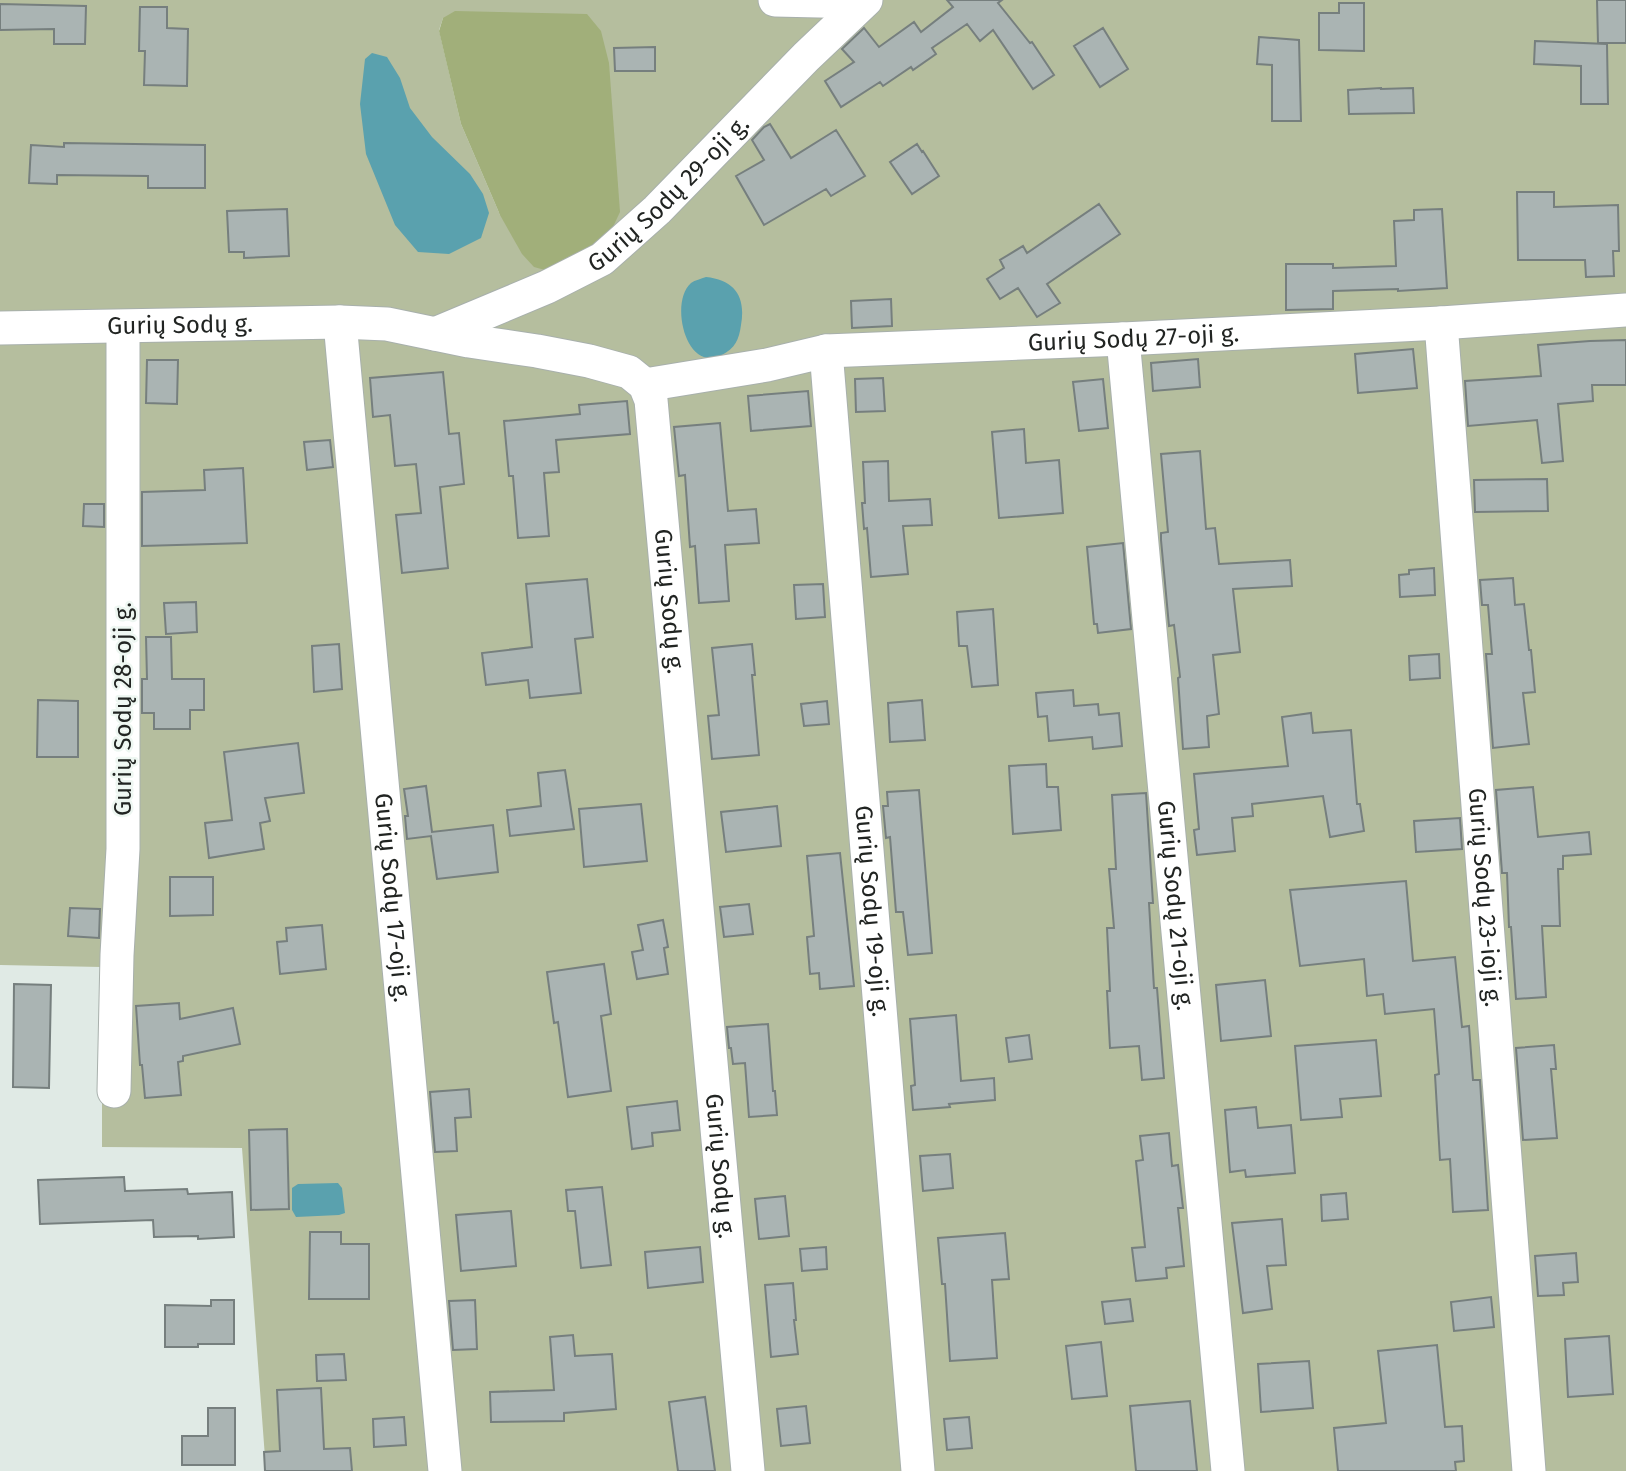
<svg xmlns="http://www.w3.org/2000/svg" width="1626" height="1471" viewBox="0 0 1626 1471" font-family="'Fira Sans',sans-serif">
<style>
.green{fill:#b5be9e;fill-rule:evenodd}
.forest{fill:#a1af7a}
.water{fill:#5aa1ae}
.building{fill:#aab4b3;stroke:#767f7e;stroke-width:2}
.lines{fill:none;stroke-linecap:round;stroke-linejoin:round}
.minor-casing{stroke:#a8b0ac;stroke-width:35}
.minor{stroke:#fff;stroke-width:33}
.labels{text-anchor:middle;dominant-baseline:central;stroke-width:5;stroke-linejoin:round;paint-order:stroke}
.street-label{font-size:24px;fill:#212422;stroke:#eef7f2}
</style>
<rect width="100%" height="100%" fill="#e0eae5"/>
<path class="green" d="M0 0H1626V1471H266L242 1148 102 1147V967L0 965ZM443 18 500 215 461 124 439 30Z"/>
<path class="forest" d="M455 11 587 14 601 31 609 63 620 212 612 229 566 268 552 272 534 267 522 254 500 215 461 124 439 31 443 18Z"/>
<path class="water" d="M372 53 387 57 400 78 410 108 432 137 470 174 483 194 489 213 481 238 449 254 418 252 395 225 366 154 360 104 365 59Z
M706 277C735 280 746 297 741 325 739 340 735 348 722 355 686 374 669 302 691 283 695 280 701 279 706 277Z
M338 1183 342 1188 345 1213 339 1215 296 1217 292 1210V1188L298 1184Z"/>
<path class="building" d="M947 0H1002L998 3 1030 43 1032 42 1054 75 1033 89 993 30 980 41 967 24 932 48 936 54 913 70 911 67 883 86 880 82 841 107 825 81 854 62 842 49 864 28 879 47 914 22 921 32 953 7Z
M1597 0H1626V43H1598Z
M1339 3H1364V51L1319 50V13H1339Z
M0 4 86 6 85 44H54V29L0 30Z
M140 7H167V28L188 29 187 86 144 85 145 51H139Z
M1103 28 1128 69 1100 87 1074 46Z
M1259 37 1299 40 1301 121H1272V65L1257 64Z
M1535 41 1607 44 1608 104H1581V66L1534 64Z
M655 47V71H615L614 48Z
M1381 88V89L1413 88 1414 113 1349 114 1348 90Z
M770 124 791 158 836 130 865 176 831 196 826 189 764 225 736 176 764 160 752 140 764 127Z
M64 143 205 145V188H148V176L57 175V184L29 183 31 145 64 147Z
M917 144 922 152 923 151 939 176 912 194 890 162Z
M1517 192H1554V207L1618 205 1619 251H1613L1614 276 1586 277 1585 260H1518Z
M1099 204 1120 234 1047 284 1060 303 1037 317 1018 288 1000 299 987 279 1004 268 1000 260 1023 246 1027 253Z
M287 209 289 256 244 258V252H229L227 211Z
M1442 209 1447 288 1398 291V289L1333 291V309L1286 310V264H1333V268L1396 266 1394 221 1414 220V210Z
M891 299 892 326 852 328 851 301Z
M1626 340V385H1592L1593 401 1558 404 1563 461 1542 463 1537 420 1468 426 1465 381 1541 376 1538 345 1590 341Z
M1413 349 1417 388 1358 393 1355 354Z
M1198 359 1200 387 1153 391 1151 363Z
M147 360H178L177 404 146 403Z
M443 372 449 434 459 433 464 484 440 487 448 568 402 573 396 515 421 513 416 464 395 466 390 415 373 417 370 378Z
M883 378 885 411 856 412 855 379Z
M1103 379 1108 428 1079 431 1073 382Z
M808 391 811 426 751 431 748 396Z
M627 401 630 434 556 440 559 472 544 473 549 536 518 538 513 476H509L504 421 580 414 579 405Z
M720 423 728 511 756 509 759 543 725 545 729 601 699 603 695 546 690 547 685 475 679 476 674 427Z
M1024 429 1026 463 1059 460 1063 513 999 518 992 432Z
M330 440 333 467 307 470 304 442Z
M1200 451 1206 529 1215 528 1219 564 1290 560 1292 586 1233 589 1240 652 1213 655 1219 714 1207 716 1209 747 1183 749 1178 678 1180 677 1174 625 1169 626 1161 540V533L1168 532 1161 454Z
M888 461 889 501 930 499 932 525 903 526 908 574 871 577 867 528 864 529 862 503H865L863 462Z
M243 468 247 543 142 546V492L205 490 204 470Z
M1547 479 1548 511 1475 512 1474 480Z
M84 504H104V527L83 526Z
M1123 543 1131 629 1098 633 1097 624H1094L1087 547Z
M1434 568 1435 595 1400 597 1399 575 1409 574V570Z
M1513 578 1515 605 1524 604 1529 650H1531L1535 692 1523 693 1529 744 1493 748 1486 654H1492L1488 605H1482L1480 580Z
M587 579 593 637 575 639 581 693 530 698 528 680 486 685 482 653 532 647 526 584Z
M823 584 825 617 796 619 794 585Z
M196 602 197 632 166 634 164 603Z
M993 609 998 685 972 687 967 646H959L957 612Z
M146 637H171L172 679H204V710H190V729H154V713H142V679H147Z
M339 644 342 689 314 692 312 646Z
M752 644 755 675H752L759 755 712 759 708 716 719 715 712 648Z
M1439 654 1440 678 1410 680 1409 656Z
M1073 690 1074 706 1098 704 1099 715 1119 713 1122 746 1093 749 1092 737 1049 741 1047 716 1038 717 1036 693Z
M38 700 78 701V757H37Z
M922 700 925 740 890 742 888 703Z
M827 701 829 724 804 726 801 704Z
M1311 713 1313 733 1351 730 1357 804H1360L1364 831 1330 837 1323 796 1252 804 1253 816 1232 818 1235 851 1197 855 1194 830 1199 829 1194 774 1288 766 1282 717Z
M298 743 304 793 265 798 270 821 260 823 264 849 209 858 205 823 232 820 224 752Z
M1046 764 1047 787H1058L1061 830 1013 834 1009 766Z
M565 770 574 829 510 836 507 810 541 806 538 773Z
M426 786 432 832 493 825 498 872 437 879 431 836 407 839 405 816H408L404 789Z
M1533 787 1538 837 1589 832 1591 854 1563 856V869H1558L1560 926H1542L1546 997 1516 999 1511 927H1509L1507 873H1502L1496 790Z
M919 790 932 953 908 955 903 912H896L890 837 886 838 883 806H888L887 792Z
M1146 793 1153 903H1149L1154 988H1157L1164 1078 1142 1080 1139 1046 1110 1048 1107 991H1110L1107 928H1114L1109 869H1116L1112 795Z
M641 804 647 861 584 867 579 809Z
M777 806 781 846 726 852 721 812Z
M1460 818 1462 849 1416 852 1414 821Z
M840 853 854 986 820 989 819 973 810 974 807 937 814 936 807 856Z
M170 877H213V915L170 916Z
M1406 881 1413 961 1455 957 1462 1027 1469 1026 1473 1080H1480L1488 1210 1453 1212 1450 1159 1440 1160 1435 1075 1439 1074 1434 1009 1385 1014 1383 994 1367 996 1364 959 1300 966 1290 890Z
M749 904 753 934 724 937 720 907Z
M70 908 100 909 99 938 68 936Z
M663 920 668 947 664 948 668 974 637 979 632 952 643 950 638 925Z
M322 925 326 969 280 974 277 942 287 941 286 928Z
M604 964 611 1014 601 1016 611 1091 568 1097 558 1022 554 1023 547 972Z
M1265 980 1271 1036 1221 1041 1216 985Z
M14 984 51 985 49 1088 13 1087Z
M179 1003 180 1019 233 1008 240 1044 183 1056V1061L178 1062 181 1095 145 1098 142 1065H140L136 1006Z
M956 1015 961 1081 994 1078 995 1100 949 1104 950 1107 913 1110 911 1086 915 1085 910 1019Z
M768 1024 773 1091H775L777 1115 749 1117 745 1063 733 1064 731 1048H729L727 1027Z
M1029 1035 1032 1059 1009 1062 1006 1038Z
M1376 1040 1381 1096 1340 1099 1342 1117 1301 1120 1295 1046Z
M1554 1045 1556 1069H1551L1557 1138 1523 1140 1516 1048Z
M469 1089 471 1117 455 1118 457 1151 435 1152 430 1092Z
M677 1101 680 1130 652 1133 653 1146 632 1149 627 1107Z
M1256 1107 1258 1128 1291 1125 1295 1173 1246 1177 1245 1170 1230 1172 1225 1110Z
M287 1129 289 1209 251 1210 249 1130Z
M1169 1133 1172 1166 1178 1165 1183 1208H1178L1184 1266 1166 1268 1167 1278 1136 1281 1132 1248 1145 1247 1136 1161 1143 1160 1140 1136Z
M950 1154 953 1188 923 1191 920 1156Z
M124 1177 125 1191 187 1189 188 1194 232 1192 234 1237 198 1239V1236L154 1237 153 1220 40 1224 38 1180Z
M602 1187 611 1265 581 1268 575 1211H568L566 1190Z
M1346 1193 1348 1219 1322 1221 1321 1195Z
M785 1196 789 1236 759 1239 755 1199Z
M511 1211 516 1266 461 1271 456 1215Z
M1282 1219 1286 1265 1267 1266 1272 1309 1243 1313 1232 1223Z
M310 1232H341V1244H369V1299H309Z
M1005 1233 1009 1279 992 1280 997 1358 950 1361 945 1284H942L938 1238Z
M700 1247 703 1282 648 1288 645 1252Z
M826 1247 827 1269 802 1271 800 1249Z
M1576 1253 1578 1282 1563 1283 1564 1295 1538 1296 1535 1256Z
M793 1283 796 1320H794L798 1354 771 1357 765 1285Z
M1491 1297 1494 1327 1454 1331 1451 1302Z
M1130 1299 1133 1321 1105 1324 1102 1302Z
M211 1300H234V1344H198V1347H165V1305L211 1306Z
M475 1300 477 1349 453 1350 449 1301Z
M573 1335 575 1356 612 1354 616 1409 564 1413V1421L491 1422 490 1392 554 1390 550 1337Z
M1609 1336 1613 1394 1568 1397 1565 1339Z
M1101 1342 1107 1396 1072 1399 1066 1346Z
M1437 1345 1445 1427 1462 1426 1464 1461 1455 1462 1456 1471H1338L1334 1428 1386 1423 1378 1351Z
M344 1354 346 1380 317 1381 316 1355Z
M1309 1361 1313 1408 1261 1412 1258 1364Z
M321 1388 324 1449 350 1448 352 1471H265L264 1452 280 1451 277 1390Z
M705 1397 715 1471H678L669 1402Z
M1190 1401 1197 1471H1136L1130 1406Z
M806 1406 810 1443 781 1446 777 1409Z
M208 1408H235V1465H182V1436H208Z
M404 1417 406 1445 374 1447 373 1419Z
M969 1417 972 1448 947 1450 944 1419Z"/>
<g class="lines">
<defs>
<g id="minor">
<path d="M775 0 863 2"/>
<path id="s1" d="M340 322 445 1471"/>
<path id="s2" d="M1441 323 1529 1471"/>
<path id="s3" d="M0 328 340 322 387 324 469 341 537 351 589 361 629 372 645 385 651 400 748 1471"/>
<path id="s4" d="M435 334 547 287 602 259 657 210 806 57 866 0"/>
<path id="s5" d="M1123 339 1228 1471"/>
<path id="s6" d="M826 351 918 1471"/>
<path id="s7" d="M645 385 767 365 826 351 1123 339 1441 323 1626 310"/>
<path d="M114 1091 117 955 123 849V327"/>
</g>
</defs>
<use href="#minor" class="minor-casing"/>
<use href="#minor" class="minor"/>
</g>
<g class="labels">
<g class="street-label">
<text stroke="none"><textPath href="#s4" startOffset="276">Gurių Sodų 29-oji g.</textPath></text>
<text stroke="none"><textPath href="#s3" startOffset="180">Gurių Sodų g.</textPath></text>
<text stroke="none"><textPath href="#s7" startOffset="492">Gurių Sodų 27-oji g.</textPath></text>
<text stroke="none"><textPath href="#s3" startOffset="873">Gurių Sodų g.</textPath></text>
<text transform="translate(123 709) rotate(-90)">Gurių Sodų 28-oji g.</text>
<text stroke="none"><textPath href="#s1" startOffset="578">Gurių Sodų 17-oji g.</textPath></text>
<text stroke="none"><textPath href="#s2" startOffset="576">Gurių Sodų 23-ioji g.</textPath></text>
<text stroke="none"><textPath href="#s5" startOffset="569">Gurių Sodų 21-oji g.</textPath></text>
<text stroke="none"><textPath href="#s6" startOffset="562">Gurių Sodų 19-oji g.</textPath></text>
<text stroke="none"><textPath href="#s3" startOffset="1440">Gurių Sodų g.</textPath></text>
</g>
</g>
</svg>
